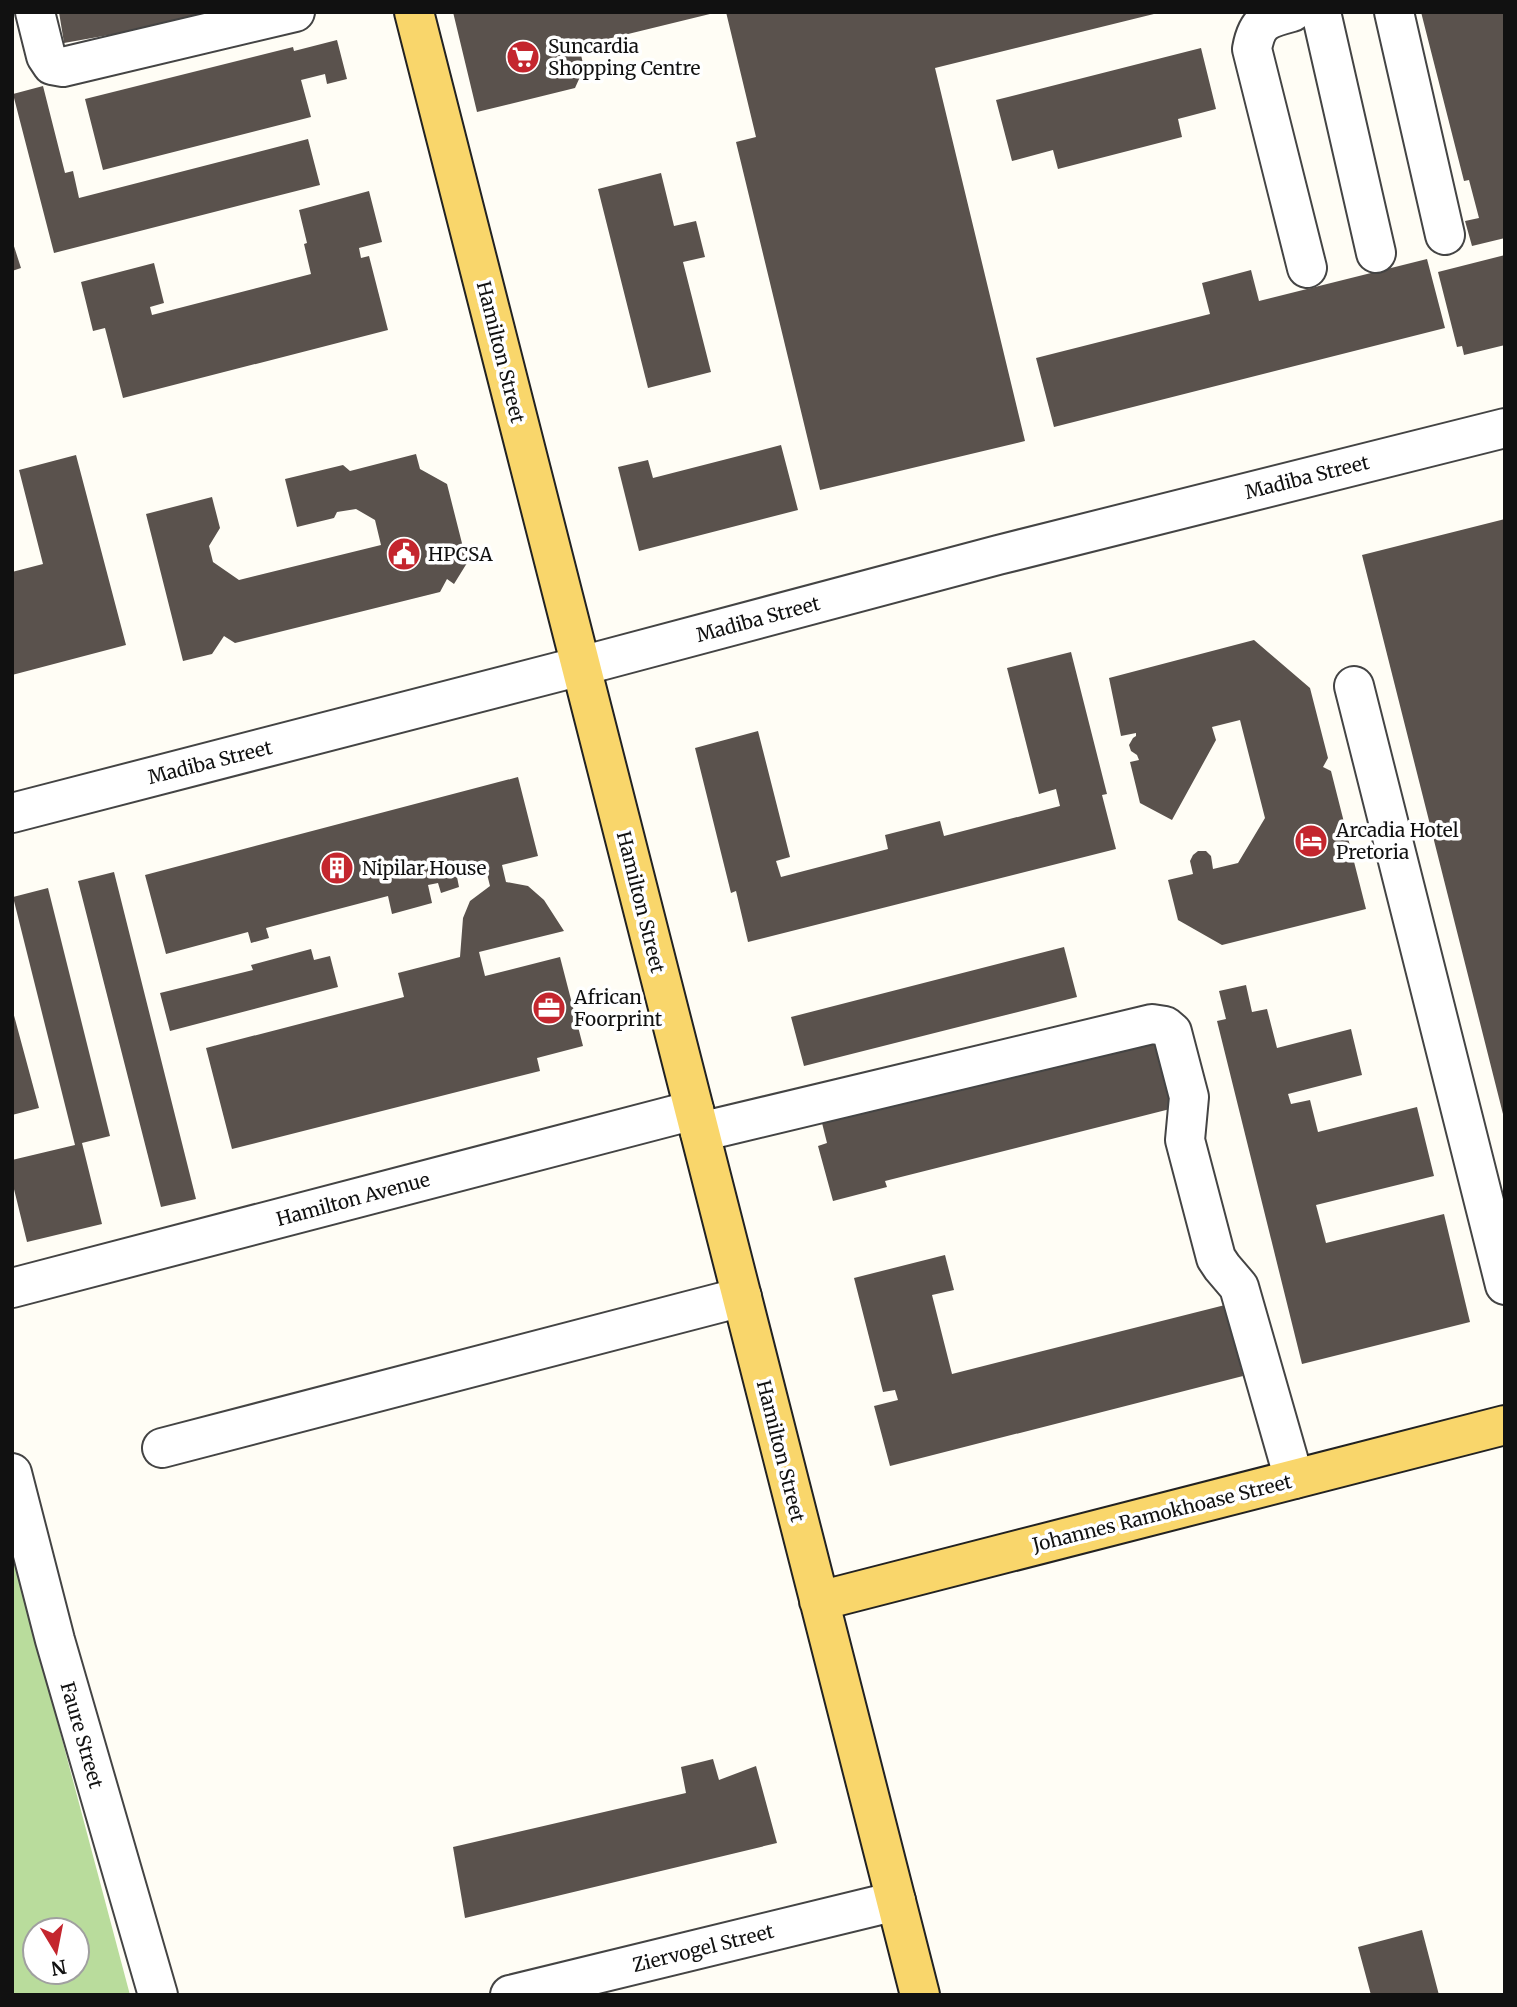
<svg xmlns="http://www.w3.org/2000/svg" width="1517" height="2007" viewBox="0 0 1517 2007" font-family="Merriweather,serif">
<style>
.forest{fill:#b9dc9c;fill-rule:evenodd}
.building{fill:#5a524d}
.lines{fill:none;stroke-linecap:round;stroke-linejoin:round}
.minor-casing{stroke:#444;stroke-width:42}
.major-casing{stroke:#222;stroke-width:42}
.minor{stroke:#fff;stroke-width:38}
.major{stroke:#f9d66b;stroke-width:38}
.labels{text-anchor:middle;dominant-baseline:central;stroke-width:7;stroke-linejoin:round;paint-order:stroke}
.poi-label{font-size:19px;fill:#111;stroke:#fff;text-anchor:start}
.street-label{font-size:19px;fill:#111;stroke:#fff}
</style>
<rect width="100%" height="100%" fill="#fffdf5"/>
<path class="forest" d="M12 1551 130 1995H12ZM35 1930H77V1972H35Z"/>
<path class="building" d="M59 12H197L199 19 64 43Z
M453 12H714V13L579 46 584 68 575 88 477 112Z
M726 12H1162L935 68 1025 441 820 490 736 142 756 137Z
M1421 12H1505V238L1472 246 1465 221 1479 218 1469 180 1464 181Z
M337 40 347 79 327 84 325 74 301 80 311 117 103 170 85 99 293 47 294 51Z
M1201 48 1216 109 1178 119 1182 137 1058 169 1053 150 1012 161 996 100Z
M43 86 65 173 73 171 79 198 308 139 320 185 54 253 13 94Z
M661 173 674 226 696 221 705 257 683 262 711 372 648 388 598 189Z
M369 191 382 242 359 248 361 258 369 256 388 330 123 398 105 328 93 331 81 282 154 263 164 303 150 307 152 315 311 274 304 244 307 243 299 210Z
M12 240 21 268 12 271Z
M1505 255V345L1464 355 1462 346 1457 347 1438 272Z
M1427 259 1445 328 1054 427 1036 358 1210 314 1202 283 1251 270 1259 301Z
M781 445 798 510 639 551 618 467 648 460 653 478Z
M416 454 420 469 447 484 467 563 454 584 447 579 440 592 235 643 224 636 212 654 183 661 146 514 212 497 220 528 209 546 213 562 239 580 381 545 375 520 356 509 337 512 334 518 297 527 285 479 343 465 350 471Z
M76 455 126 645 12 675V572L43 564 19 470Z
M1505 519V1117L1504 1118 1362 555Z
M1254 640 1310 688 1328 758 1323 767 1331 771 1366 909 1222 945 1178 920 1168 880 1193 874 1190 861 1193 855 1198 851H1206L1211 856 1213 869 1238 863 1265 818 1240 720 1212 727 1216 740 1172 820 1140 803 1130 762 1139 760 1137 755 1131 751 1129 745 1133 738 1136 736V733L1121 736 1109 678Z
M1071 652 1107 794 1102 795 1116 849 748 942 736 891 731 893 695 748 758 731 790 857 776 861 781 877 888 849 885 835 940 821 944 836 1060 806 1056 789 1039 794 1007 668Z
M518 777 538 856 502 865 506 882 528 886 544 900 564 931 479 952 485 976 560 957 583 1046 537 1058 540 1071 232 1149 206 1048 404 997 398 973 460 957 463 918 470 901 490 886 486 870 457 877 459 887 441 893 438 883 428 885 432 903 392 914 388 896 266 928 269 938 251 943 248 932 166 954 145 875Z
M114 872 196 1199 161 1207 78 881Z
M48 888 110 1136 82 1143 102 1224 27 1242 12 1181V1160L75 1145 13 897Z
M1064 947 1077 997 804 1066 791 1017Z
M311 949 314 960 330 956 338 987 170 1031 160 993 253 970 251 965Z
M1246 985 1252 1012 1267 1009 1277 1048 1351 1029 1362 1075 1288 1094 1291 1104 1310 1100 1318 1132 1417 1107 1434 1176 1316 1205 1326 1243 1444 1214 1470 1322 1302 1364 1217 1021 1226 1019 1219 991Z
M12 1008 39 1108 12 1115Z
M1157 1038 1174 1108 885 1181 887 1187 833 1201 818 1146 827 1143 822 1123Z
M945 1255 954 1290 932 1295 952 1374 1225 1305 1243 1376 890 1466 874 1406 898 1400 895 1390 883 1392 854 1278Z
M713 1759 719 1780 756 1766 777 1843 465 1918 453 1847 686 1793 681 1767Z
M1422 1930 1439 1995H1371L1358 1947Z"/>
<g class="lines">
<defs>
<path id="minor" d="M35 12 46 56 52 65 63 67 295 12
M1292 12C1266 19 1257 21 1252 49L1307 268
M1321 12 1376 253
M1394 12 1445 235
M1354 686 1505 1285
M12 813 581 666 998 555 1505 428
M700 1132 1152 1024 1165 1026 1172 1032 1189 1097 1185 1140 1216 1258 1222 1267 1239 1287 1294 1479
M12 1288 694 1110
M162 1448 742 1297
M12 1473 55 1640 158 1995
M510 1995 896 1901"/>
<path id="major" d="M414 12 920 1995
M819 1601 1505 1425"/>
</defs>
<use href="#minor" class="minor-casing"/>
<use href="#major" class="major-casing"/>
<use href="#minor" class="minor"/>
<use href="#major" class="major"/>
</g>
<defs>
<symbol id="supermarket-disc" viewBox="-11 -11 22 22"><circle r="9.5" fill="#c4262e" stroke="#fff"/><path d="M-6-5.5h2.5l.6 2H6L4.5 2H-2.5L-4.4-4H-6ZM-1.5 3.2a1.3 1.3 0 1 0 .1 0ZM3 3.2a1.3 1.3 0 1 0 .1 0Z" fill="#fff"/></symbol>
<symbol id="civic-disc" viewBox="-11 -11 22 22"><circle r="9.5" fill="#c4262e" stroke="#fff"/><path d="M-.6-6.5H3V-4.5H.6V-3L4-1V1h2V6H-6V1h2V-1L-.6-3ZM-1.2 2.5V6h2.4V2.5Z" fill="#fff"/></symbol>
<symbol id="hotel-disc" viewBox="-11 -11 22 22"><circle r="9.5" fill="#c4262e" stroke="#fff"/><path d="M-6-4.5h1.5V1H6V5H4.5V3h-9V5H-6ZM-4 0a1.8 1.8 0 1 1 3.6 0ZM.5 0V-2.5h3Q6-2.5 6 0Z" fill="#fff"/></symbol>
<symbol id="building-disc" viewBox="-11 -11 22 22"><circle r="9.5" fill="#c4262e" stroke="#fff"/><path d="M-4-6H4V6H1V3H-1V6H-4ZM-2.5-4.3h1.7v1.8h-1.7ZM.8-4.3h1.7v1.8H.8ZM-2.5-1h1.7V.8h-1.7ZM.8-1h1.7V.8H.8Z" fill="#fff"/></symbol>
<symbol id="office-disc" viewBox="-11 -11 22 22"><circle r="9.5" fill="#c4262e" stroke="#fff"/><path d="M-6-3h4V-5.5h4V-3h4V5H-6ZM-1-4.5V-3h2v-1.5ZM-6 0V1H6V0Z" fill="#fff"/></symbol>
</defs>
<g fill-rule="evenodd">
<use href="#supermarket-disc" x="504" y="38" width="38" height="38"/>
<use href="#civic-disc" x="385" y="535" width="38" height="38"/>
<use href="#hotel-disc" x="1292" y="822" width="38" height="38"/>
<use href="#building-disc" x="318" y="849" width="38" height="38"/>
<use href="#office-disc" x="530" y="989" width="38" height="38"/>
</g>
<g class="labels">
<g class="poi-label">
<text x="548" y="46">Suncardia<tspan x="548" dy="22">Shopping Centre</tspan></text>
<text x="428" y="554">HPCSA</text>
<text x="1336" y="830">Arcadia Hotel<tspan x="1336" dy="22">Pretoria</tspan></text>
<text x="362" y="868">Nipilar House</text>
<text x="574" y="997">African<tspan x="574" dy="22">Foorprint</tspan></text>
</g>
<g class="street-label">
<text transform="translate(501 352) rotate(76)">Hamilton Street</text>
<text transform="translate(1307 477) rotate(-14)">Madiba Street</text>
<text transform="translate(758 619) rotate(-15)">Madiba Street</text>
<text transform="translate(210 762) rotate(-14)">Madiba Street</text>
<text transform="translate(641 902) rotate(76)">Hamilton Street</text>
<text transform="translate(353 1199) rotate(-15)">Hamilton Avenue</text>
<text transform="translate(781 1451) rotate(76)">Hamilton Street</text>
<text transform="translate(1162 1513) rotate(-14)">Johannes Ramokhoase Street</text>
<text transform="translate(82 1735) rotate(74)">Faure Street</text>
<text transform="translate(703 1948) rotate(-14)">Ziervogel Street</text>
</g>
</g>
<rect width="1517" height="2007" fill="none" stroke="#111111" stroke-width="28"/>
<g transform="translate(56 1951) rotate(170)"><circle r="33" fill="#ffffff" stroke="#a0a0a0" stroke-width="2"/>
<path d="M0-5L12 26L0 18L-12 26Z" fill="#c4262e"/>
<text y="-10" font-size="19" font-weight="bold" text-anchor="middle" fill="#111111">N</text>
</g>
</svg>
